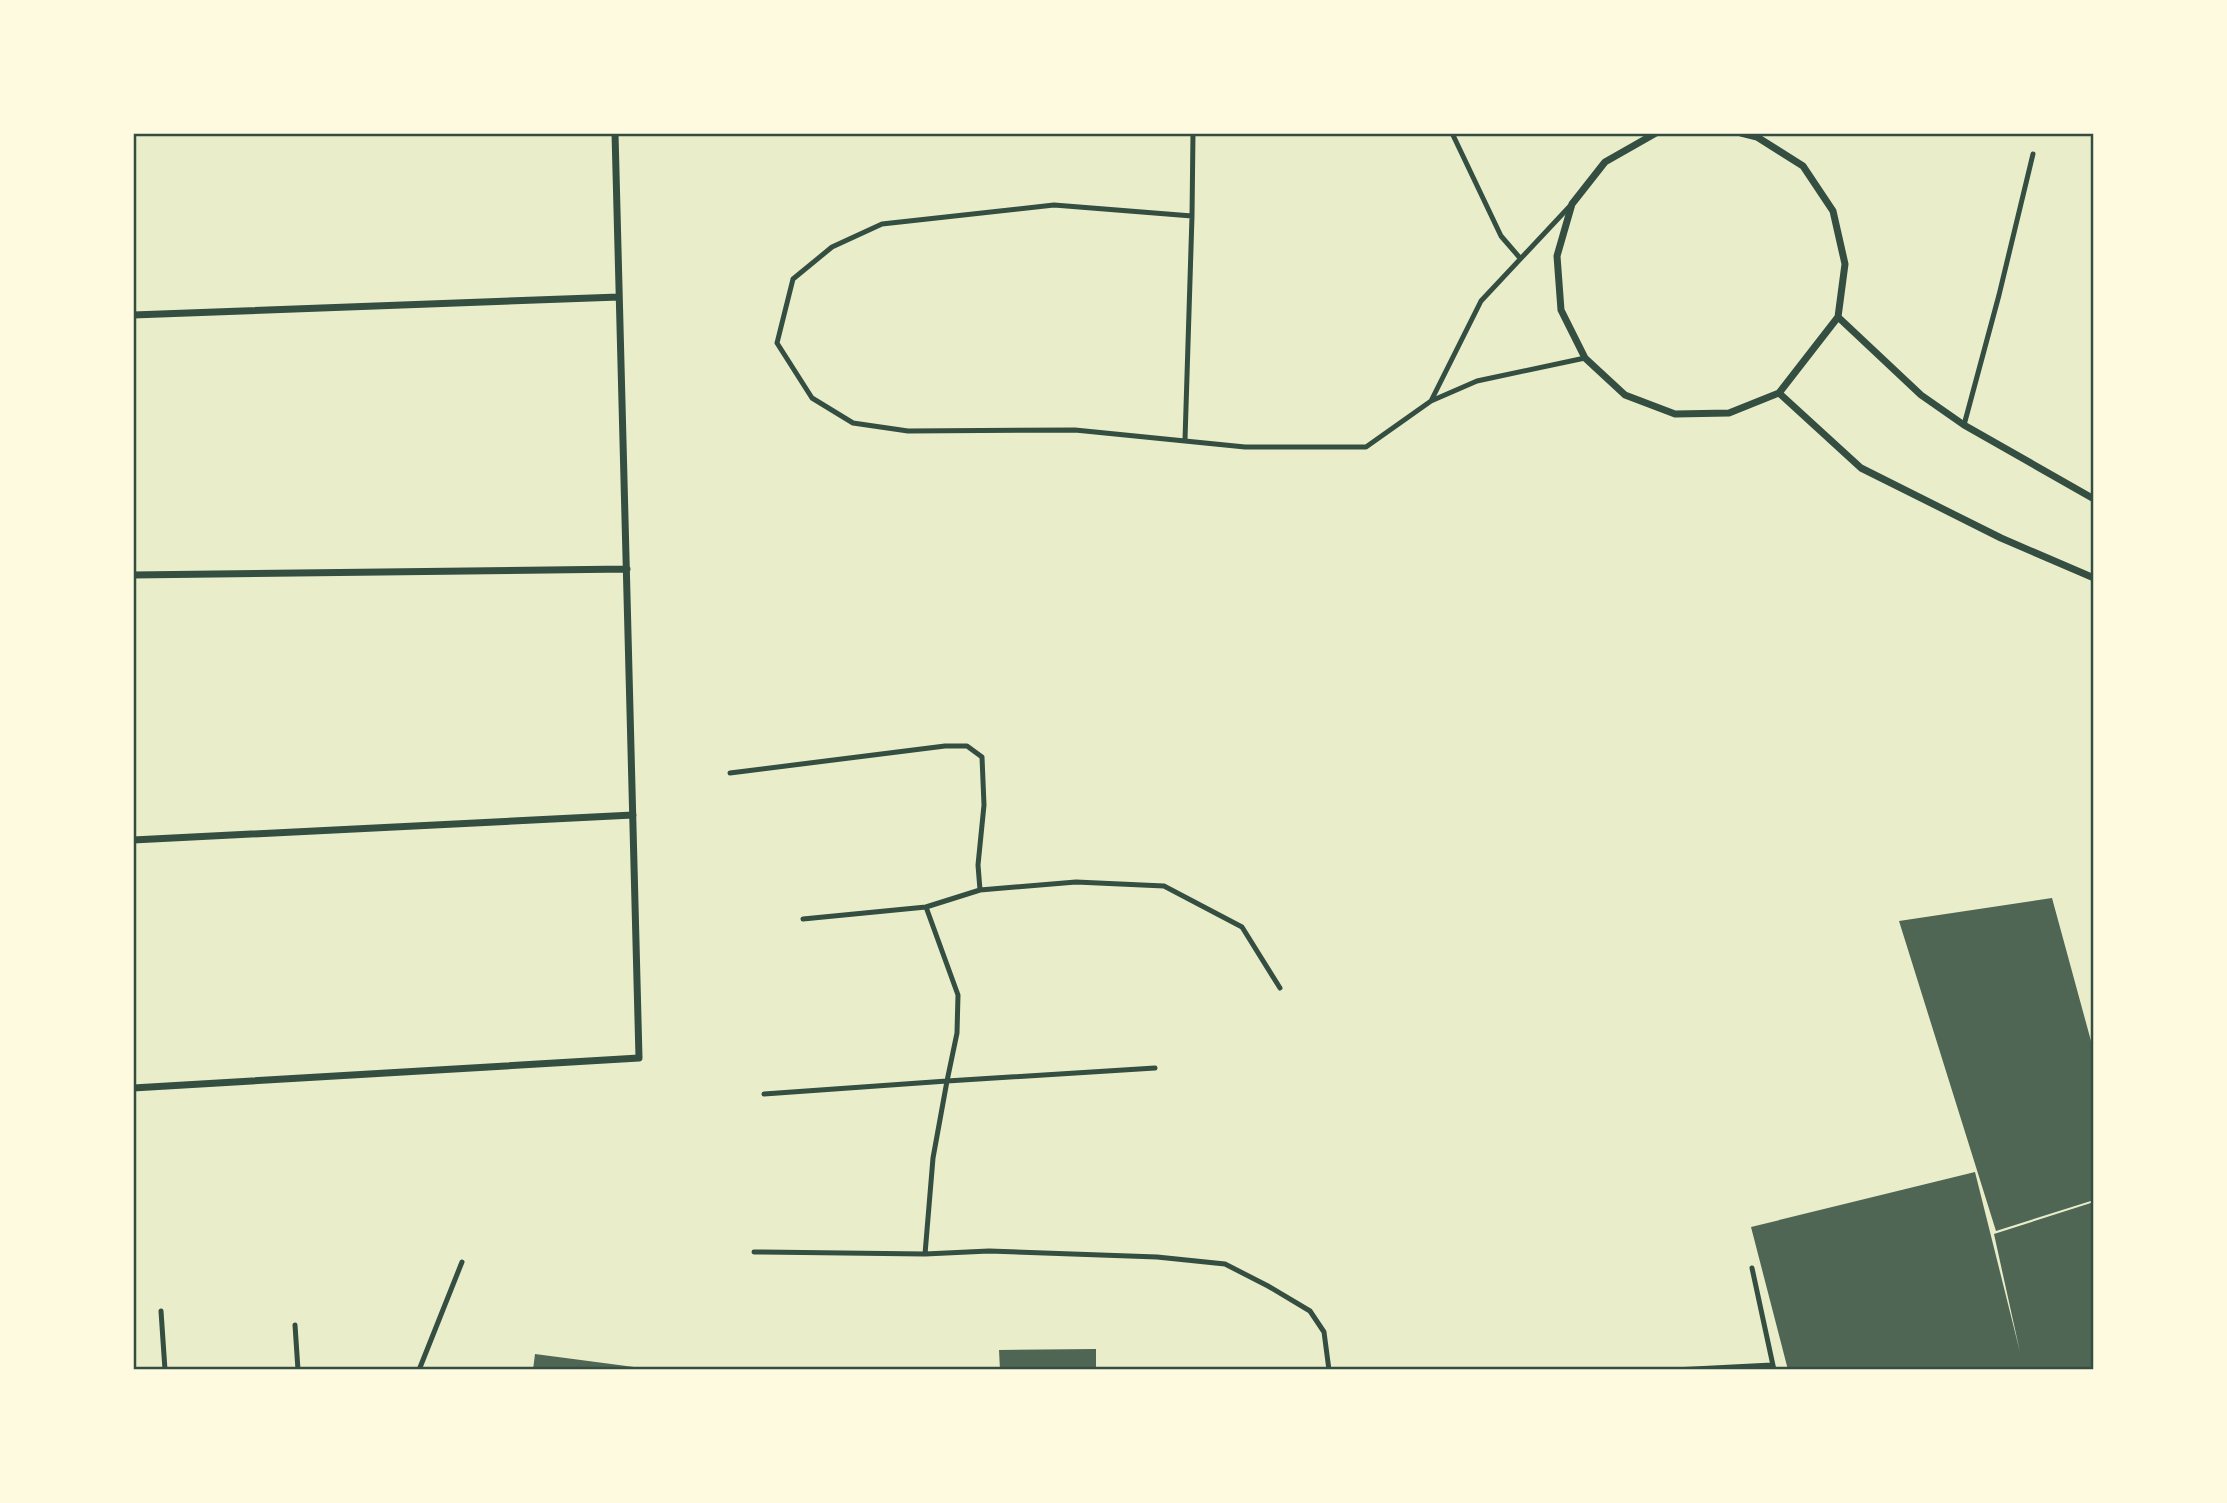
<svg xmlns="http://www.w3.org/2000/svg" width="2227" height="1503" viewBox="0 0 2227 1503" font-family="Literata,serif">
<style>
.building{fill:#4f6655}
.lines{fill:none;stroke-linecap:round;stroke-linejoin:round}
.service{stroke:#344e41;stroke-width:5}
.minor{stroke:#344e41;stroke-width:7}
.neatline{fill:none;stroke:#344e41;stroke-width:2.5}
</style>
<rect width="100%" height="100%" fill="#e9edc9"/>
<path class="building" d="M2052 898 2094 1052V1200L1996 1231 1899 921Z
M1975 1172 2020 1352 1994 1234 2094 1202V1370H1788L1751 1227Z
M1096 1349V1370H1000L999 1350Z
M535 1354 634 1367 633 1370H533Z"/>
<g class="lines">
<path class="service" d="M1452 133 1501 236 1520 258
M1192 216 1193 133
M1431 401 1481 301 1570 206
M1964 425 1999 295 2033 154
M1185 440 1192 216 1054 205 882 224 832 247 793 279 777 343 812 398 853 423 908 431 1075 430 1245 447H1366L1431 401 1477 381 1585 358
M730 773 945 746H967L982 757 984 805 978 865 980 890
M926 907 980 890 1076 882 1164 886 1242 927 1280 988
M764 1094 947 1081 957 1033 958 995 926 907 803 919
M754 1252 925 1254 989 1251 1157 1257 1225 1264 1268 1286 1310 1311 1324 1332 1329 1370
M925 1254 933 1158 947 1081 1155 1068
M1752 1268 1774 1370
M161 1311 165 1370
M295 1325 298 1370
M419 1370 462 1262
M1674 1370 1772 1365"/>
<path class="minor" d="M1656 133 1605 162 1572 204 1557 256 1561 310 1585 358 1625 395 1675 414 1729 413 1779 393 1838 317 1845 264 1833 211 1803 166 1757 137 1741 133
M133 315 619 297
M1838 317 1921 395 1964 425 2094 499
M1779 393 1861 468 2001 538 2094 578
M133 575 627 569
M133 840 633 815
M133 1088 639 1058 615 133"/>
</g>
<rect width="2227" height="1503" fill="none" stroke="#fefae0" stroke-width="270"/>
<rect x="135" y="135" width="1957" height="1233" class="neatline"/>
</svg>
